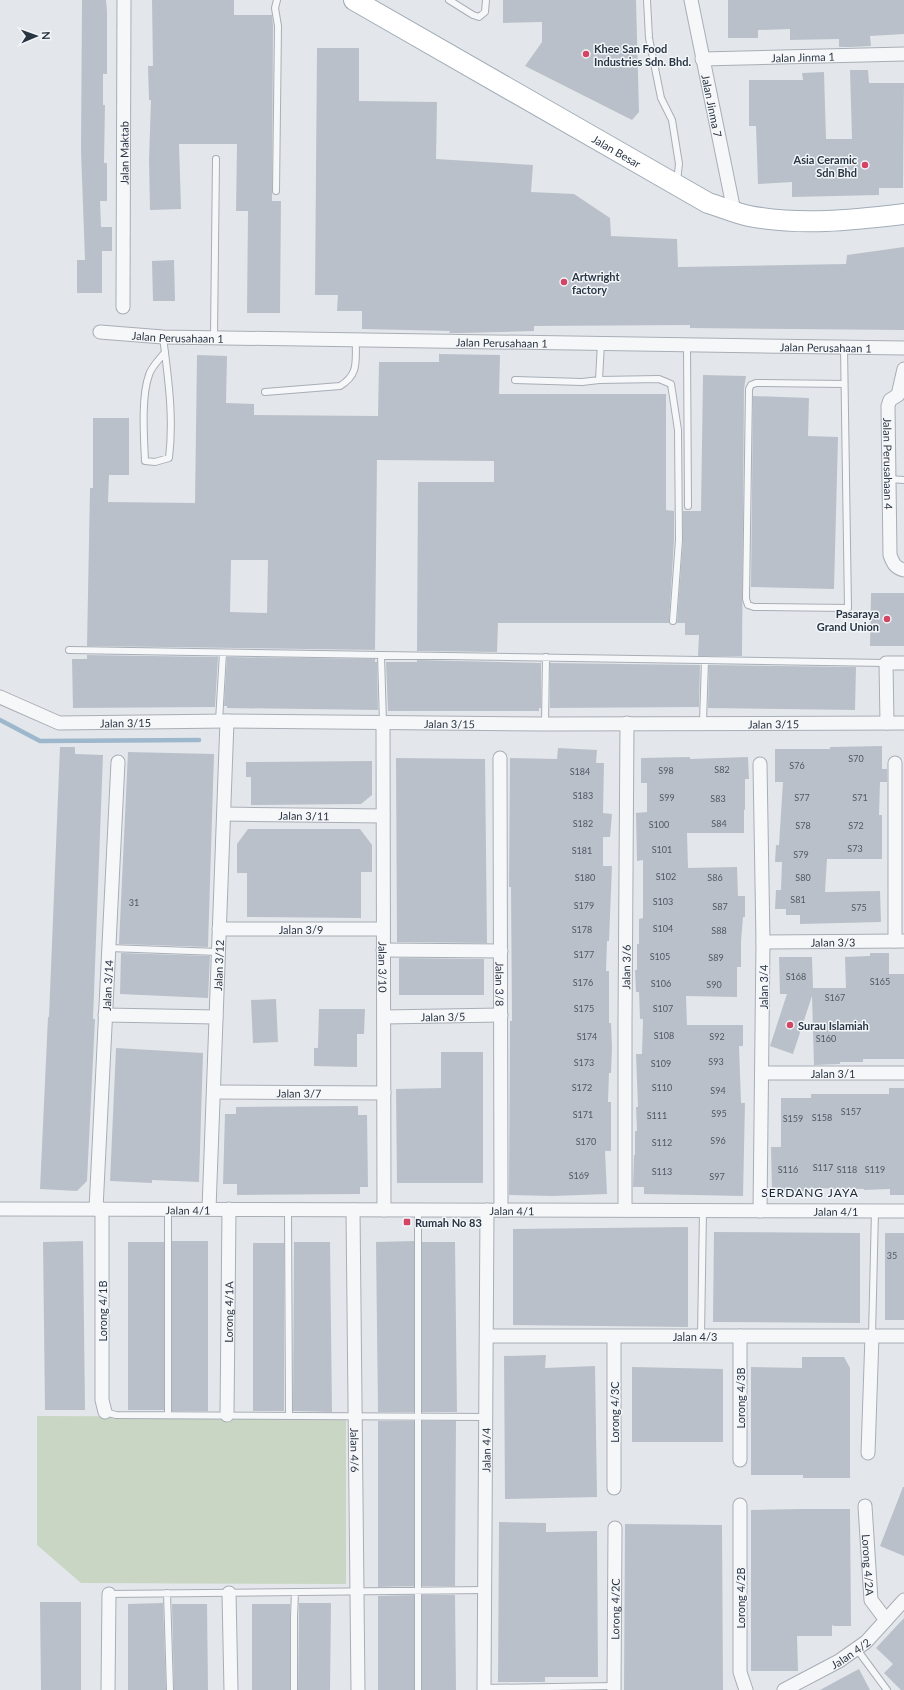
<svg xmlns="http://www.w3.org/2000/svg" width="904" height="1690" viewBox="0 0 904 1690" font-family="Lato,sans-serif">
<style>
.green{fill:#c9d6c4}
.lines{fill:none;stroke-linecap:round;stroke-linejoin:round}
.stream{stroke:#9db7cc;stroke-width:4.5}
.building{fill:#bac0c9;fill-rule:evenodd}
.lane-casing{stroke:#a8aeb6;stroke-width:8}
.street-casing{stroke:#a8aeb6;stroke-width:15}
.primary-casing{stroke:#a2acb8;stroke-width:22}
.lane{stroke:#f6f7f9;stroke-width:6}
.street{stroke:#f6f7f9;stroke-width:13}
.primary{stroke:#fff;stroke-width:20}
.poi-dot{fill:#d34563;stroke:#f3f6f9;stroke-width:1.5}
.labels{text-anchor:middle;dominant-baseline:central;stroke-width:3;stroke-linejoin:round;paint-order:stroke}
.number-label{font-size:9px;fill:#4e5865}
.poi-label{font-size:11px;font-weight:bold;fill:#2a3544;stroke:#f3f6f9;text-anchor:start}
.street-label{font-size:11px;fill:#2a3544;stroke:#f3f6f9}
.neighbourhood-label{font-size:12px;letter-spacing:1px;fill:#1c2635;stroke:#f3f6f9}
</style>
<rect width="100%" height="100%" fill="#e3e7eb"/>
<path class="green" d="M37 1416 346 1417V1584L81 1583 37 1545Z"/>
<g class="lines">
<path class="stream" d="M0 720 40 741 199 740"/>
</g>
<path class="building" d="M82 0H106L107 11V74H103V105H105L104 163H107V201H100L101 227H112V251H102V293H77V260H85L81 151Z
M152 0H234V15H272L273 26 272 201H281L280 313H247L248 211H236L237 144H179L181 209 150 210 149 160 151 100H149L148 66H153Z
M503 0H636L639 112 632 120 525 66 542 42V22L503 23Z
M728 0H904V34L870 36 871 46 851 47H839V39L790 40V29L758 30V38H728Z
M317 48H359V101L437 102 436 159 533 165 531 192 574 194 610 218 611 236 677 239 678 267 846 264 847 255 904 247V330L690 328V325L534 326V331L462 333H449L450 331 362 329V311H337L338 295H315Z
M850 70H868L869 83H904L903 188H879V195L792 197V182L758 184 756 126H749V80H803L802 73 824 72 826 139H852Z
M174 260 175 301H153L152 261Z
M439 354 500 355 499 394H666V510L674 511V540L669 623H498L497 652 417 651 418 482H494V461L377 460 375 650 87 646 90 488H93V418H129V475H109L108 502 195 503 197 355 227 356 226 403 254 404V415L378 416 379 362H439ZM231 560H268L267 613 230 612Z
M703 375 746 376 744 389 742 656H698L699 635H685V623H677L683 540V511H701Z
M753 396 809 398 808 436 838 437 834 589 751 587Z
M871 593H904V646H870Z
M87 655 218 657 215 707 73 708 72 659H87Z
M227 657 375 659V662H377L378 710 227 708V706H224Z
M417 660 541 663V708H539V711H388L386 662H417Z
M550 663 700 665 699 707 550 708Z
M709 665 856 667 855 710 708 708Z
M882 746V769H887V782H880L879 815H882V859H827L825 892 880 891 881 922 800 924V915H786V909H775L776 890H781L782 862H775L776 845H779L783 782H775V749H830V747Z
M60 747H75V754L103 755 93 1019H95L87 1181 77 1191 40 1189 48 1017H49Z
M558 748 597 750 596 763H604L603 813 612 814 610 837H603V866H612L609 941H607L606 971H609V1023H611L612 1047 611 1073H609L608 1102H611V1151H605L607 1194 553 1196 509 1195 510 1021H512L511 887H509L510 758 557 759Z
M128 752 214 754 208 947 119 944Z
M690 757V759L748 757 749 779H745V810H744V833H687L688 868 737 867 738 896H745V917H743L741 941V967H737V997L686 996 687 1025H743V1046H739L741 1103H745L743 1196 644 1194V1187H633L634 1155H635V1131H637L636 1107H638L636 1054H642L643 1019H640L639 992H636L635 970H637V944H639V919L643 918V860L637 861 636 813 647 812V783H641V758Z
M396 758 485 759 487 943 397 942Z
M372 761V795L361 804 251 805V777H246V762Z
M248 829H360L372 845V872H361V918L247 917V873H237V844Z
M121 953 210 956 208 998 120 994Z
M870 953H889V974H904V1059H863V1062H840V1064L814 1065 812 996 793 1054 770 1046 787 994H780L779 957H812L813 988H846L845 957 870 956Z
M399 958 484 959V995H399Z
M276 999 278 1042 253 1043 251 1000Z
M319 1009H365L364 1034H357V1067L314 1066V1048H318Z
M116 1048 203 1053 199 1182 152 1180V1183L110 1181Z
M441 1052H483V1183H397L396 1089 441 1088Z
M889 1088H904V1195H890V1189L864 1190V1189L805 1188V1191L772 1192 771 1147H781V1098H811V1094H889Z
M358 1106V1115H367L368 1187H360V1194L237 1195V1184H223L225 1114H236V1107Z
M688 1227V1327L513 1325V1229Z
M714 1232 860 1233V1323L713 1322Z
M885 1233H904V1320H885Z
M83 1241 85 1410H45L43 1242Z
M172 1241H208V1411H172Z
M414 1241V1412H378L376 1242Z
M128 1242H164V1410H128Z
M294 1242H330L332 1412 293 1411Z
M422 1242H455L457 1412H422Z
M253 1243H284V1411H253Z
M546 1355 545 1368 595 1366 597 1497 505 1499 504 1356Z
M802 1357H844L850 1368V1478H803V1475H751V1367L802 1368Z
M632 1367 723 1369V1442H632Z
M378 1421H414V1586L378 1587Z
M422 1421H456L455 1586H422Z
M903 1487H904V1556L880 1546Z
M800 1509H850L851 1626H834L832 1625V1636H797L798 1671H751V1510Z
M499 1522 546 1523V1532L597 1531 598 1677H545V1682H498Z
M625 1524 722 1525 723 1690H624Z
M414 1595V1690H378V1596Z
M422 1595H455L456 1690H422Z
M40 1602H81V1690H41Z
M163 1603 166 1690H128V1604Z
M299 1603H331L330 1690H298Z
M172 1604H207L208 1690H174Z
M252 1604H290V1690H252Z
M904 1618V1690H901L884 1673 893 1664 876 1648Z
M859 1669 870 1690H820L842 1678Z"/>
<g class="lines">
<defs>
<path id="lane" d="M449 0 473 15 479 17 485 12 486 0
M647 0 649 38 661 98 672 120 679 164 677 181
M276 191 278 26 275 8 277 0
M163 337C168 377 174 417 169 458L155 462 145 461C144 438 141 396 149 375 151 367 160 359 165 352
M214 337 216 159
M687 345 688 506
M515 380 582 382 599 380 601 343
M599 380 659 379 671 384 678 430 679 540 673 621
M844 384 756 383 751 385 749 389 746 599 748 605 754 607 848 608 844 347
M265 392 340 386C360 374 355 360 356 340
M889 479 904 480
M69 650 886 663
M381 655 383 723
M219 721 223 653
M703 722 705 660
M545 724 546 657
M109 948 219 952
M168 1209V1415
M288 1210 289 1415
M701 1336 703 1211
M872 1336 875 1211
M105 1412 116 1415 486 1417
M167 1593 170 1690
M109 1594 485 1590
M856 1648 887 1690
M484 1688 614 1686
M294 1690V1617L295 1592
M418 1690V1210"/>
<g id="street">
<path id="s1" d="M691 0 734 211"/>
<path id="s2" d="M702 59 904 54"/>
<path id="s3" d="M123 307 124 0"/>
<path id="s4" d="M100 332 163 337 904 348"/>
<path id="s5" d="M904 369 898 395 890 400 888 406 890 555C893 563 895 568 904 570"/>
<path id="s6" d="M0 697 59 723 227 721 545 724 904 723"/>
<path id="s7" d="M383 723 384 1210"/>
<path d="M887 723 886 663H904"/>
<path id="s8" d="M500 758 501 1210"/>
<path d="M760 764 763 942 760 1211"/>
<path id="s9" d="M224 814 383 816"/>
<path id="s10" d="M219 929H383"/>
<path d="M895 941V763"/>
<path id="s11" d="M763 942 904 941"/>
<path d="M383 950 501 951"/>
<path d="M105 1015 216 1017"/>
<path id="s12" d="M384 1017 501 1015"/>
<path id="s13" d="M762 1073H904"/>
<path id="s14" d="M214 1092 384 1093"/>
<path id="s15" d="M0 1209 904 1211"/>
<path id="s16" d="M96 1209 118 762"/>
<path d="M102 1209V1400L105 1412"/>
<path id="s17" d="M209 1209 227 721"/>
<path id="s18" d="M353 1210 358 1690"/>
<path id="s19" d="M625 1210V1024L627 723"/>
<path id="s20" d="M487 1336H904"/>
<path d="M614 1337V1488"/>
<path id="s21" d="M227 1415 229 1209"/>
<path d="M868 1453 872 1336"/>
<path d="M740 1460V1336"/>
<path d="M740 1505V1672L746 1690"/>
<path id="s22" d="M865 1506 871 1600 886 1620"/>
<path d="M229 1593 231 1690"/>
<path d="M108 1690 109 1594"/>
<path id="s23" d="M484 1690 487 1210"/>
<path id="s24" d="M614 1690 615 1528"/>
<path id="s25" d="M784 1690 839 1661 866 1642 904 1600"/>
</g>
<g id="primary">
<path id="s26" d="M354 0 708 203C722 207 735 213 749 216 801 226 852 220 904 214"/>
</g>
</defs>
<use href="#lane" class="lane-casing"/>
<use href="#street" class="street-casing"/>
<use href="#primary" class="primary-casing"/>
<use href="#lane" class="lane"/>
<use href="#street" class="street"/>
<use href="#primary" class="primary"/>
</g>
<g class="poi-dot">
<circle cx="586" cy="54" r="4"/>
<circle cx="865" cy="165" r="4"/>
<circle cx="564" cy="282" r="4"/>
<circle cx="887" cy="619" r="4"/>
<circle cx="790" cy="1025" r="4"/>
<rect x="403" y="1218" width="8" height="8" rx="2"/>
</g>
<g class="labels">
<g class="number-label">
<text x="856" y="758">S70</text>
<text x="797" y="765">S76</text>
<text x="722" y="769">S82</text>
<text x="666" y="770">S98</text>
<text x="580" y="771">S184</text>
<text x="583" y="795">S183</text>
<text x="667" y="797">S99</text>
<text x="802" y="797">S77</text>
<text x="860" y="797">S71</text>
<text x="718" y="798">S83</text>
<text x="583" y="823">S182</text>
<text x="719" y="823">S84</text>
<text x="659" y="824">S100</text>
<text x="803" y="825">S78</text>
<text x="856" y="825">S72</text>
<text x="855" y="848">S73</text>
<text x="662" y="849">S101</text>
<text x="582" y="850">S181</text>
<text x="801" y="854">S79</text>
<text x="666" y="876">S102</text>
<text x="585" y="877">S180</text>
<text x="715" y="877">S86</text>
<text x="803" y="877">S80</text>
<text x="798" y="899">S81</text>
<text x="663" y="901">S103</text>
<text x="134" y="902">31</text>
<text x="584" y="905">S179</text>
<text x="720" y="906">S87</text>
<text x="859" y="907">S75</text>
<text x="663" y="928">S104</text>
<text x="582" y="929">S178</text>
<text x="719" y="930">S88</text>
<text x="584" y="954">S177</text>
<text x="660" y="956">S105</text>
<text x="716" y="957">S89</text>
<text x="796" y="976">S168</text>
<text x="880" y="981">S165</text>
<text x="583" y="982">S176</text>
<text x="661" y="983">S106</text>
<text x="714" y="984">S90</text>
<text x="835" y="997">S167</text>
<text x="584" y="1008">S175</text>
<text x="663" y="1008">S107</text>
<text x="664" y="1035">S108</text>
<text x="587" y="1036">S174</text>
<text x="717" y="1036">S92</text>
<text x="826" y="1038">S160</text>
<text x="716" y="1061">S93</text>
<text x="584" y="1062">S173</text>
<text x="661" y="1063">S109</text>
<text x="582" y="1087">S172</text>
<text x="662" y="1087">S110</text>
<text x="718" y="1090">S94</text>
<text x="851" y="1111">S157</text>
<text x="719" y="1113">S95</text>
<text x="583" y="1114">S171</text>
<text x="657" y="1115">S111</text>
<text x="822" y="1117">S158</text>
<text x="793" y="1118">S159</text>
<text x="718" y="1140">S96</text>
<text x="586" y="1141">S170</text>
<text x="662" y="1142">S112</text>
<text x="823" y="1167">S117</text>
<text x="788" y="1169">S116</text>
<text x="847" y="1169">S118</text>
<text x="875" y="1169">S119</text>
<text x="662" y="1171">S113</text>
<text x="579" y="1175">S169</text>
<text x="717" y="1176">S97</text>
<text x="892" y="1255">35</text>
</g>
<g class="poi-label">
<text x="594" y="48">Khee San Food<tspan x="594" dy="13">Industries Sdn. Bhd.</tspan></text>
<text x="857" y="159" text-anchor="end">Asia Ceramic<tspan x="857" dy="13">Sdn Bhd</tspan></text>
<text x="572" y="276">Artwright<tspan x="572" dy="13">factory</tspan></text>
<text x="879" y="613" text-anchor="end">Pasaraya<tspan x="879" dy="13">Grand Union</tspan></text>
<text x="798" y="1025">Surau Islamiah</text>
<text x="415" y="1222">Rumah No 83</text>
</g>
<g class="street-label">
<text stroke="none"><textPath href="#s2" startOffset="101">Jalan Jinma 1</textPath></text>
<text stroke="none"><textPath href="#s1" startOffset="108">Jalan Jinma 7</textPath></text>
<text stroke="none"><textPath href="#s26" startOffset="303">Jalan Besar</textPath></text>
<text stroke="none"><textPath href="#s3" startOffset="154">Jalan Maktab</textPath></text>
<text stroke="none"><textPath href="#s4" startOffset="78">Jalan Perusahaan 1</textPath></text>
<text stroke="none"><textPath href="#s4" startOffset="402">Jalan Perusahaan 1</textPath></text>
<text stroke="none"><textPath href="#s4" startOffset="726">Jalan Perusahaan 1</textPath></text>
<text stroke="none"><textPath href="#s5" startOffset="100">Jalan Perusahaan 4</textPath></text>
<text stroke="none"><textPath href="#s6" startOffset="131">Jalan 3/15</textPath></text>
<text stroke="none"><textPath href="#s6" startOffset="455">Jalan 3/15</textPath></text>
<text stroke="none"><textPath href="#s6" startOffset="779">Jalan 3/15</textPath></text>
<text stroke="none"><textPath href="#s9" startOffset="80">Jalan 3/11</textPath></text>
<text stroke="none"><textPath href="#s10" startOffset="82">Jalan 3/9</textPath></text>
<text stroke="none"><textPath href="#s11" startOffset="70">Jalan 3/3</textPath></text>
<text stroke="none"><textPath href="#s17" startOffset="244">Jalan 3/12</textPath></text>
<text stroke="none"><textPath href="#s7" startOffset="244">Jalan 3/10</textPath></text>
<text stroke="none"><textPath href="#s19" startOffset="243">Jalan 3/6</textPath></text>
<text stroke="none"><textPath href="#s8" startOffset="226">Jalan 3/8</textPath></text>
<text stroke="none"><textPath href="#s16" startOffset="224">Jalan 3/14</textPath></text>
<text transform="translate(763 987) rotate(-90)">Jalan 3/4</text>
<text stroke="none"><textPath href="#s12" startOffset="59">Jalan 3/5</textPath></text>
<text stroke="none"><textPath href="#s13" startOffset="71">Jalan 3/1</textPath></text>
<text stroke="none"><textPath href="#s14" startOffset="85">Jalan 3/7</textPath></text>
<text stroke="none"><textPath href="#s15" startOffset="188">Jalan 4/1</textPath></text>
<text stroke="none"><textPath href="#s15" startOffset="512">Jalan 4/1</textPath></text>
<text stroke="none"><textPath href="#s15" startOffset="836">Jalan 4/1</textPath></text>
<text transform="translate(102 1311) rotate(-90)">Lorong 4/1B</text>
<text stroke="none"><textPath href="#s21" startOffset="103">Lorong 4/1A</textPath></text>
<text stroke="none"><textPath href="#s20" startOffset="208">Jalan 4/3</textPath></text>
<text transform="translate(740 1398) rotate(-90)">Lorong 4/3B</text>
<text transform="translate(614 1412) rotate(-90)">Lorong 4/3C</text>
<text stroke="none"><textPath href="#s18" startOffset="240">Jalan 4/6</textPath></text>
<text stroke="none"><textPath href="#s23" startOffset="240">Jalan 4/4</textPath></text>
<text stroke="none"><textPath href="#s22" startOffset="59">Lorong 4/2A</textPath></text>
<text transform="translate(740 1598) rotate(-90)">Lorong 4/2B</text>
<text stroke="none"><textPath href="#s24" startOffset="81">Lorong 4/2C</textPath></text>
<text stroke="none"><textPath href="#s25" startOffset="76">Jalan 4/2</textPath></text>
</g>
<g class="neighbourhood-label">
<text x="810" y="1192">SERDANG JAYA</text>
</g>
</g>
<g transform="translate(36 36) rotate(88)" stroke="#f3f6f9" stroke-width="3" paint-order="stroke">
<path d="M0-3L7 15L0 10L-7 15Z" fill="#2a3544"/>
<text y="-6" font-size="11" font-weight="bold" text-anchor="middle" fill="#2a3544">N</text>
</g>
</svg>
